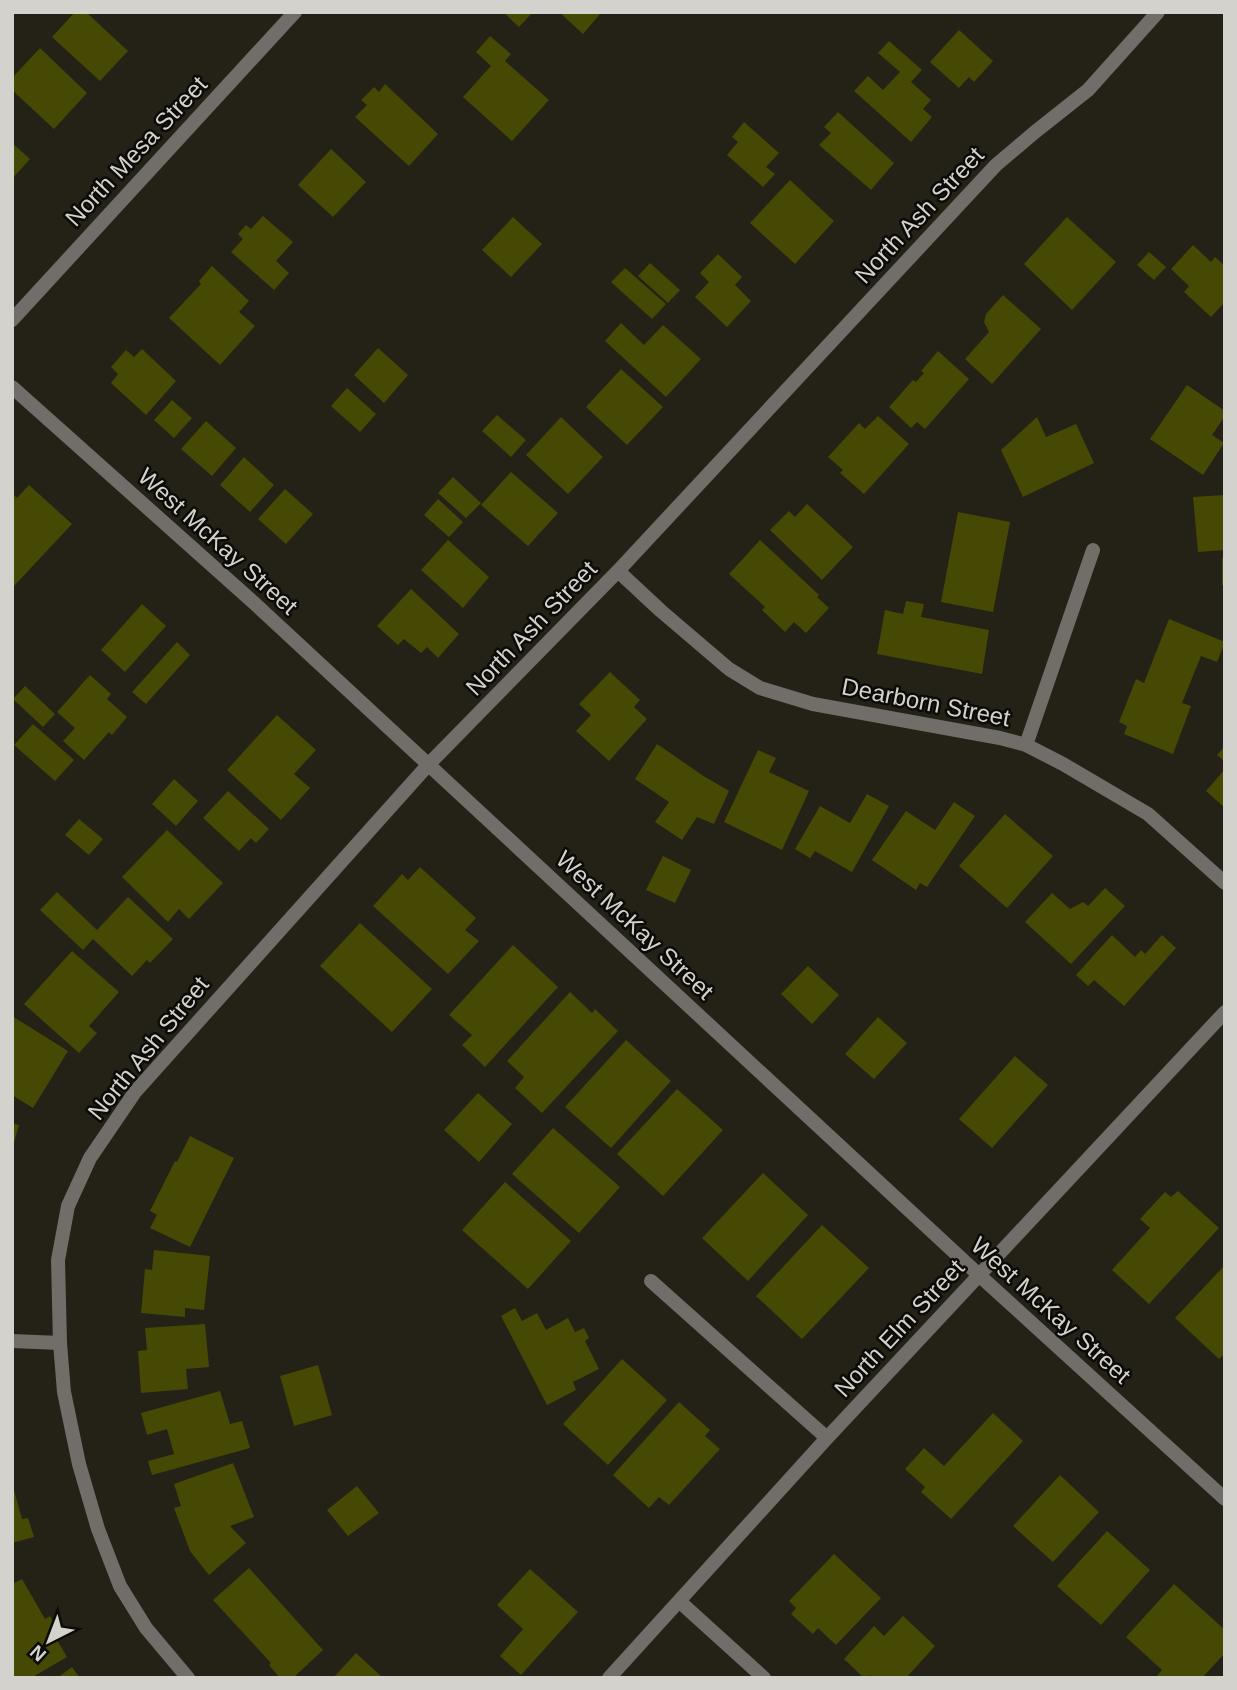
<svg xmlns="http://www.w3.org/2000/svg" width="1237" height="1690" viewBox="0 0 1237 1690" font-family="Arial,sans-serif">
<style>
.building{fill:#464904}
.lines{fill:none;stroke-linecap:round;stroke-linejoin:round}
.minor{stroke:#716d69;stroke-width:14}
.tertiary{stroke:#716d69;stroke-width:14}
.labels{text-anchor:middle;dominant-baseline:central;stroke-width:5;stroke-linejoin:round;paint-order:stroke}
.street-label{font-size:24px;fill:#d4d2cc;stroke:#0c0b07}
</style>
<rect width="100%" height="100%" fill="#242117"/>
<path class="building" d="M75 12H86L128 51 100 81 52 37Z
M503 12H533L519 27Z
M559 12H598L600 14 583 34Z
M959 30 993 61 974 82 969 77 959 88 930 62Z
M490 36 511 54 505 61 549 100 512 141 463 97 491 66 476 52Z
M889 41 922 70 911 82 931 100 923 109 932 117 911 142 854 91 868 76 883 90 900 72 878 53Z
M40 48 87 93 54 129 12 90V78Z
M385 84 438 134 409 166 355 117 367 105 361 100 374 87 379 92Z
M838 112 894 163 871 190 819 145 831 133 824 127Z
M744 122 779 153 766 167 775 174 763 187 727 155 738 142 732 137Z
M12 143 30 159 12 179Z
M331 149 366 182 333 217 298 185Z
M790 180 834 221 795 264 750 223Z
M263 216 293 242 276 261 289 273 274 290 231 252 243 239 238 234 246 225 251 229Z
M513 217 542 244 511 277 482 250Z
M1067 217 1116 262 1072 310 1024 264Z
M1193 245 1211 262 1215 257 1225 266V302L1211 317 1184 292 1189 286 1171 269Z
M1149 252 1166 267 1154 280 1137 265Z
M718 254 742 277 735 285 751 301 727 327 695 297 709 282 700 273Z
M650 263 680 290 668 303 638 276Z
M212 266 249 301 239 312 255 326 220 365 169 318 201 284 199 281Z
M625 268 666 304 652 319 611 282Z
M1003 295 1041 329 992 384 965 359 989 332 984 322 986 314Z
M621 323 644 345 663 325 701 359 666 397 605 341Z
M378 348 408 375 384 403 354 375Z
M142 349 176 381 146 415 111 383 118 374 111 367 126 350 134 357Z
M938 351 969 379 925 429 917 422 911 428 889 407 913 380 916 382 924 373 921 371Z
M621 369 663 407 627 445 586 407Z
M1187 385 1225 411V416L1212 435 1224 443 1203 475 1150 439Z
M347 388 376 414 360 432 331 406Z
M172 400 192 418 174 438 154 420Z
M497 415 526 440 511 457 482 431Z
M878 416 909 444 864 494 840 473 843 470 828 457 859 423 865 429Z
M561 417 603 457 568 494 526 455Z
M1037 417 1046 437 1076 424 1094 463 1023 497 1001 450Z
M206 421 236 448 212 476 181 449Z
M244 457 274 485 250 512 220 485Z
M511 472 558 513 528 546 481 505Z
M453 477 481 503 466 518 438 493Z
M29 485 72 524 14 586 12 584V493L17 498Z
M285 489 313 514 286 544 258 519Z
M1225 495V550L1198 552 1193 497Z
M438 499 463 522 449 537 424 515Z
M807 504 853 547 822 580 770 530 789 511 795 517Z
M958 512 1010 522 993 612 941 602Z
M448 540 489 577 463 608 421 570Z
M760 540 819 595 817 597 829 608 806 633 794 622 785 632 762 610 765 607 729 574Z
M1222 558H1225V585H1222Z
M411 589 459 634 438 658 427 647 421 653 404 639 398 645 377 626Z
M906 601 924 604 921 617 989 630 982 674 877 654 885 610 903 614Z
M142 604 166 626 125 672 101 650Z
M1169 619 1225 642 1217 662 1201 656 1182 703 1191 706 1173 754 1124 734 1127 726 1119 722 1136 679 1144 683Z
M177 642 190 655 146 704 132 692Z
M610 672 640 700 634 707 647 719 609 761 576 731 591 715 579 704Z
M90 675 111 694 107 699 127 717 112 735 109 732 84 760 63 741 75 728 57 712Z
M25 686 55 714 43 727 13 699Z
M277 715 316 750 294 774 310 788 281 820 227 770Z
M33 724 74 760 55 781 14 745Z
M657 744 702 775 729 791 714 824 697 817 682 840 655 822 669 802 635 779Z
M1225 746V762L1217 755Z
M758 750 776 758 769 772 809 791 782 850 724 822Z
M1225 769V808L1206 791Z
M174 779 198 801 176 826 152 804Z
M228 791 269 829 256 843 251 838 239 851 203 818Z
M867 794 889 806 852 872 815 851 810 858 795 849 820 806 850 823Z
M954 802 975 816 927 887 920 883 916 890 872 860 906 811 935 830Z
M1005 814 1053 856 1007 908 959 866Z
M79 819 103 839 89 855 65 835Z
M167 830 223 883 189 919 179 909 168 922 122 877Z
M663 856 691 870 675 903 646 890Z
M420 867 476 918 465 930 479 941 448 974 373 906 402 874 408 880Z
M1105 888 1125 906 1071 964 1025 922 1052 893 1070 909 1083 902 1088 906Z
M57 892 97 930 128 897 173 939 150 963 147 960 132 976 93 939 83 950 40 910Z
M360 923 432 989 392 1032 320 966Z
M1112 935 1135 957 1141 950 1145 954 1162 935 1176 948 1124 1006 1094 980 1088 986 1076 975Z
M513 945 558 987 485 1067 462 1045 472 1035 449 1015Z
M72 951 119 992 89 1026 97 1033 79 1053 24 1004Z
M808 966 839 995 812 1024 781 994Z
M570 992 592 1013 595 1009 618 1031 542 1113 515 1088 524 1077 507 1061Z
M12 1016 68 1051 33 1108 12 1095Z
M878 1017 907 1043 874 1079 845 1054Z
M626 1040 671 1081 611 1148 565 1107Z
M1015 1056 1048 1085 992 1148 959 1119Z
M677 1089 723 1130 663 1196 617 1154Z
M478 1093 512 1124 479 1162 444 1130Z
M12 1123 19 1125 13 1146H12Z
M553 1128 620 1187 579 1233 512 1174Z
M190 1136 234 1158 190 1247 150 1228 157 1215 150 1211 175 1161 177 1162Z
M763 1173 808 1215 748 1281 702 1238Z
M505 1182 571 1241 528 1289 462 1230Z
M1178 1191 1219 1228 1149 1304 1112 1270 1150 1228 1140 1219 1165 1192 1171 1197Z
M822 1225 869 1268 802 1339 756 1296Z
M154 1250 210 1256 204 1310 185 1308V1317L141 1313 145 1269 152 1270Z
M1225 1265V1353L1219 1359 1175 1318Z
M515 1308 522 1321 537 1313 546 1330 568 1318 575 1332 584 1328 589 1338 585 1341 599 1369 573 1382 576 1390 547 1405 501 1316Z
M205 1324 209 1367 186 1369 188 1389 141 1393 138 1351 147 1350 145 1328Z
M622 1359 667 1400 608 1465 563 1424Z
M318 1365 332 1415 294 1426 280 1376Z
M220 1391 230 1424 242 1421 250 1448 152 1475 148 1461 174 1454 167 1429 147 1435 141 1413Z
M679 1402 710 1430 705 1436 720 1449 669 1505 659 1497 649 1508 613 1475Z
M993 1413 1023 1441 951 1519 921 1492 925 1487 905 1469 924 1448 944 1466Z
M233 1463 254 1517 230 1526 246 1543 209 1575 190 1551 174 1508 181 1506 174 1484Z
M1060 1475 1099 1512 1053 1562 1013 1526Z
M12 1483 22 1519 28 1518 34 1537 12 1543Z
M357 1486 379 1513 348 1536 327 1510Z
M1107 1531 1150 1570 1101 1625 1057 1586Z
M834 1554 881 1598 836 1645 818 1628 813 1634 791 1614 796 1608 789 1601Z
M249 1568 323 1650 293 1678H280L269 1665 271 1663 213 1600Z
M530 1569 578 1612 521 1675 500 1656 523 1629 497 1605Z
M22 1579 45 1619 50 1616 62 1637 57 1640 67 1657 31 1678H12V1584Z
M1174 1584 1225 1630V1653L1202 1678H1155L1162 1670 1126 1637Z
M903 1616 935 1646 906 1678H874L870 1675 867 1678H864L844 1659 874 1626 884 1636Z
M356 1653 383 1678H333Z
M72 1667 80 1678H57Z"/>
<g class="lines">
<path class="minor" d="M12 387 253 602 980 1276 1225 1499
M618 571 661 611 729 669 760 688 813 704 1000 738 1026 745 1063 764 1148 814 1225 883
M1026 745 1093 550
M651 1281 827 1438
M12 1341 60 1343
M679 1601 764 1678
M188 1678 146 1628 120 1586 98 1529 79 1464 64 1392 60 1343 58 1260 68 1206 90 1158 135 1092 428 765 618 571 996 165 1035 132 1088 90 1158 12
M609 1678 827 1438 1225 1012"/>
<path class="tertiary" d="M12 320 295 12"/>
</g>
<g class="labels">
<g class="street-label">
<text transform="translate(136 151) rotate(-47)">North Mesa Street</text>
<text transform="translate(919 215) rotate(-47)">North Ash Street</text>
<text transform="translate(218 541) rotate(42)">West McKay Street</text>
<text transform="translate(531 628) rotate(-46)">North Ash Street</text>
<text transform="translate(926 702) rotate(11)">Dearborn Street</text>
<text transform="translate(635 925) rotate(43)">West McKay Street</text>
<text transform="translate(148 1048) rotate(-51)">North Ash Street</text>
<text transform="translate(1051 1310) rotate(42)">West McKay Street</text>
<text transform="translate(899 1328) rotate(-47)">North Elm Street</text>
</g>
</g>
<rect width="1237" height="1690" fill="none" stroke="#d4d2cc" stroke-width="28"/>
<g transform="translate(49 1641) rotate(222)" stroke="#0c0b07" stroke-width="5" paint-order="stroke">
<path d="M0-5L12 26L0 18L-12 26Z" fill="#d4d2cc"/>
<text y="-10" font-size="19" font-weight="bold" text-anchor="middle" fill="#d4d2cc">N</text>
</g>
</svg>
